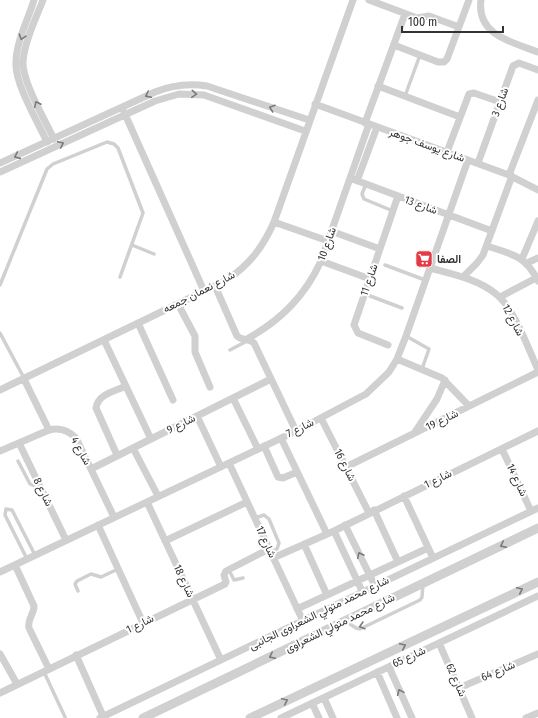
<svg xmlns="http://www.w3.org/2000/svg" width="538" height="718" viewBox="0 0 538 718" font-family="'Fira Sans Condensed',Vazirmatn,sans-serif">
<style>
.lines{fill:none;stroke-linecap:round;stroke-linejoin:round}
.service{stroke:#d0d0d0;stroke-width:3.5}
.minor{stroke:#d0d0d0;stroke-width:7}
.tertiary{stroke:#d0d0d0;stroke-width:9}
.oneway{stroke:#7a7a7a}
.labels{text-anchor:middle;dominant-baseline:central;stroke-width:4;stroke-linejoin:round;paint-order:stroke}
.street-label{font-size:11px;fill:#333;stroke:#fff}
.poi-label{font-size:11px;font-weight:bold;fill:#333;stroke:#fff;text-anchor:start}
</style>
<rect width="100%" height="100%" fill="#fff"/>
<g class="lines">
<path class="service" d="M405 96 420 55
M366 184 362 194 364 199 393 211
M132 245 154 254
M385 265 425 280
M0 285 47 169 53 164 107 142 114 144 118 148 143 213 120 277
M365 294 402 308
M0 333 24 378
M406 336 429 349 422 369
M230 350 247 341
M18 461 30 484 40 488
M255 518 264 515 269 519 279 543 277 549 271 552
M27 559 5 515 6 509 12 510 35 555
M229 570 234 580 243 578
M78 591 75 584 77 581 91 574 101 577 118 569
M347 622 356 628 360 629 420 600 422 597 423 584
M44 672 65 717"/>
<path class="minor" d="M34 0C28 20 15 44 16 65 16 86 38 122 47 142
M43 0C36 18 24 43 23 62 22 81 45 120 54 139
M369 0 417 18 429 16 459 27
M481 0C476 35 512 42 538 52
M394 45 438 62H444L447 59 469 0
M378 86 460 117
M315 104 509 175 538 190
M124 112 204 291
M365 123 405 14
M447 152 469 94 474 93 500 102
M0 163 155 92C172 85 188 83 207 86L309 120
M478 163 513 66 519 63 538 70
M0 172 155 101 179 94 204 95 305 131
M509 175 538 100
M350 178 492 231
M357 181 377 127
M274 222 328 241
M331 231 380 249
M487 246C512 254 526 256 538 281
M522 259 538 221
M321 261 370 279
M527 263 538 258
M430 268C452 274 478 279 496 294 514 308 528 348 538 370
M463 277 477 263 483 255 512 176
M215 286 237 336C242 341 249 338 254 343L296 431
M500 297 536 278
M178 304 195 336V352L210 387
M138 323 173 400
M247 339C281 320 305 296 321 261L369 124
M104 340 151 439
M388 345 358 333 354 325 398 196
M397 359 442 378 469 406
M24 379 49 430
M0 390 227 280C250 264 263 247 274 222L353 0
M233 398 258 449
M197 416 221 467
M321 418 369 513
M415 432 437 399 445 380
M281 438 327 534
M19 443 66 540
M264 446 278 477 283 478 297 472
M133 448 158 496
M502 449 531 511
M0 451 49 430C60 427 68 430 76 438L114 517
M117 455 96 408C98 394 115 391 126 386
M229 463 303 621
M346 467 538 372
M91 469 271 379
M404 496 433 558
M147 502 221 660
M374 510 398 562
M98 525 143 623
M345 525 375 586
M334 531 362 591
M165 541 247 502
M304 544 327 595
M273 558 334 531 538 431
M15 565 34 606C34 615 27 619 29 628L49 669
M0 572 296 431 366 394 389 372 397 359 406 336 468 160
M297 609 428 548
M439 643 472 718
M0 654 17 684
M76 655 104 718
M389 667 412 718
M377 672 397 718
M459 688 538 654
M0 693 225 584 226 582 224 575 226 571 269 549
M324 698 333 718
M312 703 319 718
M100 718 538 508
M281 718 538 596
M526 718 538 713"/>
<path class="tertiary" d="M143 718 538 528
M250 718 538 582"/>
</g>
<defs><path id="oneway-chevron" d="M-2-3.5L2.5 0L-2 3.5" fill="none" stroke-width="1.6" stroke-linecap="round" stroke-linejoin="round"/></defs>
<g class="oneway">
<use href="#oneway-chevron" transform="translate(22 37) rotate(108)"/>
<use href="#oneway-chevron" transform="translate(194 94) rotate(4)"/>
<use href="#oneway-chevron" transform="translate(148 95) rotate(154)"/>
<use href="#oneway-chevron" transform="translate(37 104) rotate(-116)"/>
<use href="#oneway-chevron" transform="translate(272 108) rotate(-161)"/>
<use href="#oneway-chevron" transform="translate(61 144) rotate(-25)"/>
<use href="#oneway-chevron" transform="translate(17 156) rotate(156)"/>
<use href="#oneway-chevron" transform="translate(503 545) rotate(154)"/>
<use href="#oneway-chevron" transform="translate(360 555) rotate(-116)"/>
<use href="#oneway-chevron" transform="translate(520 590) rotate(-25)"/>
<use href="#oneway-chevron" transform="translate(362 626) rotate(164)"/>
<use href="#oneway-chevron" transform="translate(403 646) rotate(-25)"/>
<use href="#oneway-chevron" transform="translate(272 656) rotate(154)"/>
<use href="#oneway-chevron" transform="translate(400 692) rotate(-114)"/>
<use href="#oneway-chevron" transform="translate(285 701) rotate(-25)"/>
</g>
<defs>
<symbol id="supermarket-square" viewBox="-11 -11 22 22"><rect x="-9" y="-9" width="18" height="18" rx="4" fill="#e63946" stroke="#fff"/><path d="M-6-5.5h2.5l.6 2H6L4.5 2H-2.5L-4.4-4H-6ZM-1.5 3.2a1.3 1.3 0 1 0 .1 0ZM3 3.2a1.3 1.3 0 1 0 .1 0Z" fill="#fff"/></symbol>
</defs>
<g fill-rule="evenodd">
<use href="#supermarket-square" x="414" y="249" width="20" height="20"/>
</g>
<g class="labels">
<g class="street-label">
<text transform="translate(500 102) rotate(-70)">شارع 3</text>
<text transform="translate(427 145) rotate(20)">شارع يوسف جوهر</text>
<text transform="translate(421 205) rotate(20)">شارع 13</text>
<text transform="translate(327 244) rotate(-70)">شارع 10</text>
<text transform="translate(369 280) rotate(-71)">شارع 11</text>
<text transform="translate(199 292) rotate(-27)">شارع نعمان جمعه</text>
<text transform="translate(513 320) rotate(62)">شارع 12</text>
<text transform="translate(442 420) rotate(-26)">شارع 19</text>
<text transform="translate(181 424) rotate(-26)">شارع 9</text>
<text transform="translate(300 428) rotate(-26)">شارع 7</text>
<text transform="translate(81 451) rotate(61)">شارع 4</text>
<text transform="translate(345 465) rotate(63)">شارع 16</text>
<text transform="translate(438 479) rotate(-26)">شارع 1</text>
<text transform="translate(517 480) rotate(65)">شارع 14</text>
<text transform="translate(43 492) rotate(64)">شارع 8</text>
<text transform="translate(266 542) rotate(65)">شارع 17</text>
<text transform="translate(184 581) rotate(65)">شارع 18</text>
<text transform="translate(319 613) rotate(-26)">شارع محمد متولي الشعراوى الجانبى</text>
<text transform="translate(340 623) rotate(-26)">شارع محمد متولي الشعراوى</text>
<text transform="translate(140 624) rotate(-26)">شارع 1</text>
<text transform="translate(409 657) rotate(-25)">شارع 65</text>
<text transform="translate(498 671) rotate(-23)">شارع 64</text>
<text transform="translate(456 680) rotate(66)">شارع 62</text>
</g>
<g class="poi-label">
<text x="437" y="259">الصفا</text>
</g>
</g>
<path d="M402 26v6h101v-6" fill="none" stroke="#333333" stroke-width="2"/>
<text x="408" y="26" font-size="12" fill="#333333" stroke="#ffffff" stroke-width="3" paint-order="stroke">100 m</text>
</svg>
